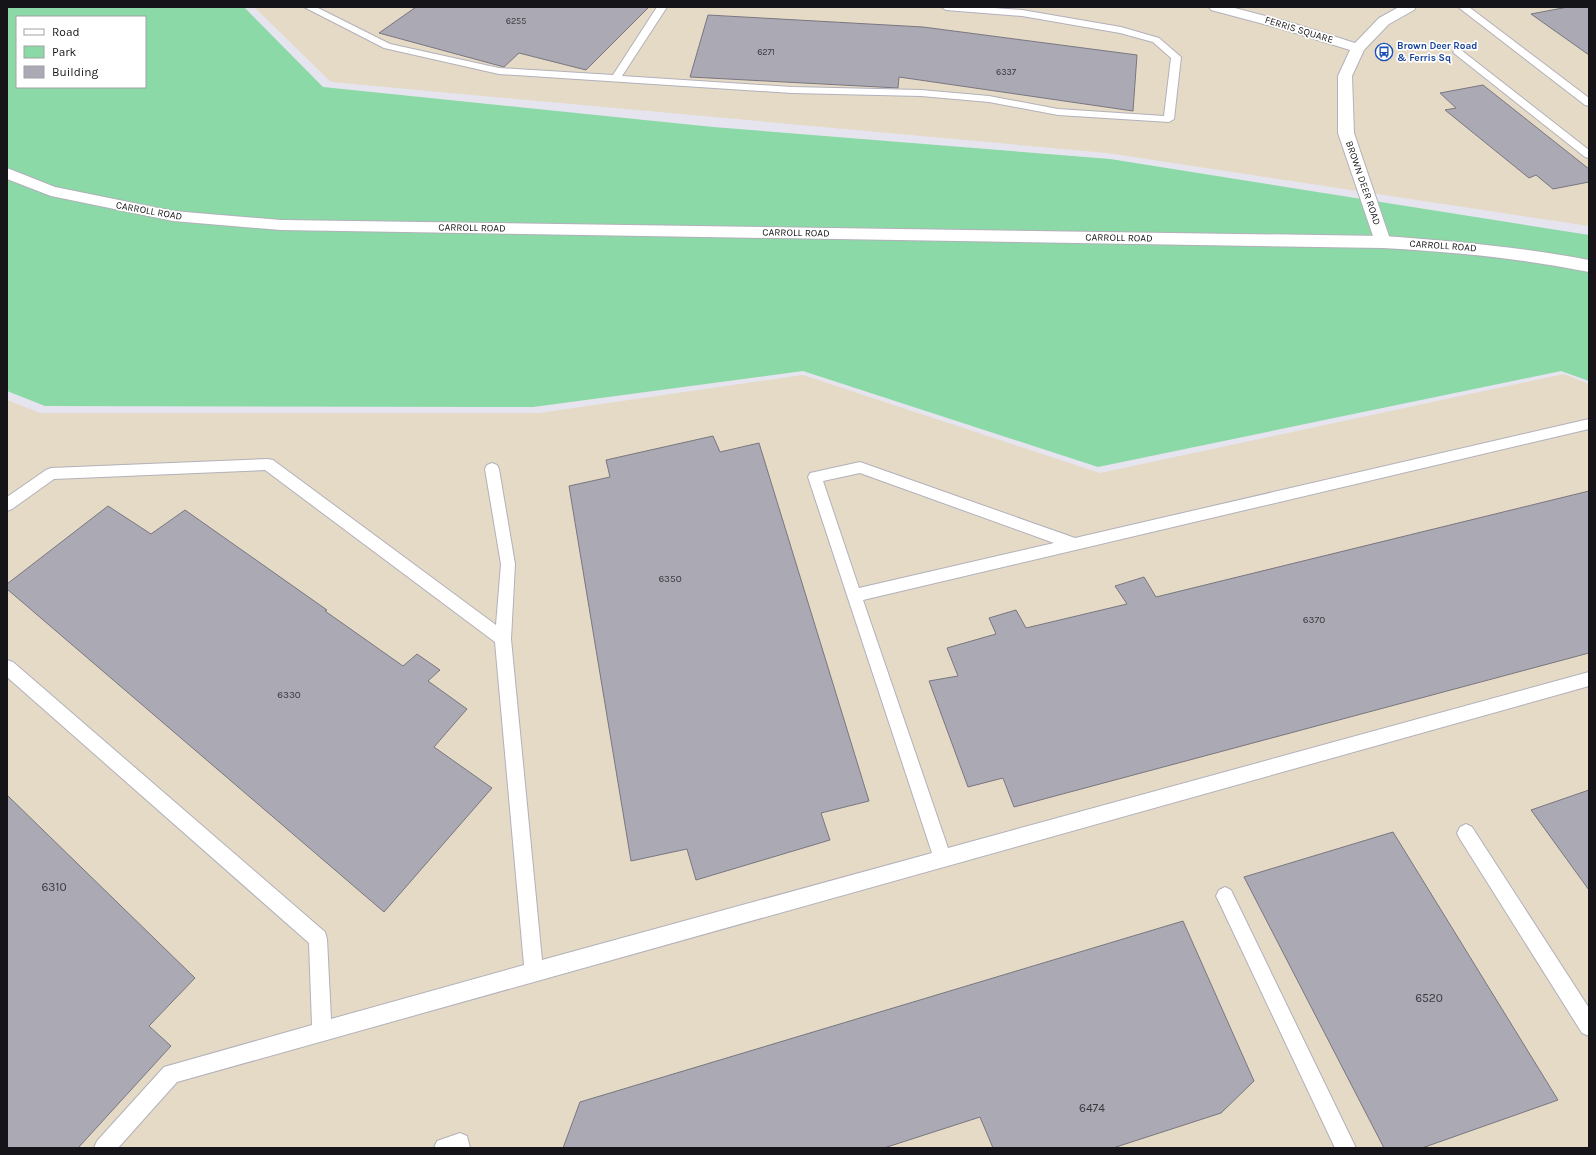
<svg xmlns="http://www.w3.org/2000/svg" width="1596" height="1155" viewBox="0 0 1596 1155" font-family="Karla,sans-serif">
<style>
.industrial{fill:#e5dac6}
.green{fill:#8ad9a6;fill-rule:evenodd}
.building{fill:#aba9b3;stroke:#797680}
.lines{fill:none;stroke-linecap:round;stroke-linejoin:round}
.service-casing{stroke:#b2b0ba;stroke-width:2}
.minor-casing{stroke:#b2b0ba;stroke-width:2}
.secondary-casing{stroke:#b2b0ba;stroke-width:2}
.service{fill:#fff;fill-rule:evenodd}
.minor{fill:#fff;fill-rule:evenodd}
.secondary{fill:#fff;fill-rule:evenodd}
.labels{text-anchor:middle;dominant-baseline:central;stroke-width:3.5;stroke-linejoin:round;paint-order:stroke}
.far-number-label{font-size:9px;fill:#3a393f}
.far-street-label{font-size:10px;fill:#151418;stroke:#fff}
.far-transit-label{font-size:10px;font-weight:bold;fill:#164399;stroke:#fff;text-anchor:start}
.number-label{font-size:10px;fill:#3a393f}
.near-number-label{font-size:12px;fill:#3a393f}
</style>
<rect width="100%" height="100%" fill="#e6e4ee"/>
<path class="industrial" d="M254 7H1589V226L1107 153 331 82Z
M1564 374 1589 384V1148H7V400L40 413H539L803 375 1100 473Z"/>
<path class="green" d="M7 7H244L323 87 713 127 1110 159 1589 235V381L1561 371 1098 467 803 371 533 407 45 406 7 391ZM17 17H145V87H17Z"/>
<path class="building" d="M416 7H649L586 70 519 53 504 67 379 33Z
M1568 7H1589V55L1531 14Z
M708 15 923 27 1137 55 1133 111 899 77 898 88 690 77Z
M1483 85 1589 169V182L1553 189 1536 175 1529 178 1445 110 1456 108 1440 93Z
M713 436 720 452 759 443 869 801 821 813 830 840 696 880 687 849 631 861 569 486 610 477 606 460Z
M1589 491V653L1014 807 1003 778 968 787 929 681 958 676 947 648 996 634 989 618 1016 610 1026 628 1127 604 1115 586 1144 577 1156 597Z
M108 506 151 534 185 510 327 610 325 611 403 666 417 654 440 670 428 681 467 709 434 747 492 788 384 912 7 589V584Z
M1589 790V890L1531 810Z
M7 795 195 978 149 1026 171 1046 78 1148H7Z
M1393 832 1558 1100 1422 1148H1384L1244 877Z
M1183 921 1254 1081 1221 1113 1113 1148H993L980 1117 884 1148H563L580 1102Z"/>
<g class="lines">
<defs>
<path id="service" d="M304 7H316L390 44 499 68 613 75 657 7H667L622 76 792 87 921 90 989 96 1058 109 1164 116 1171 58 1153 42 1120 33 1022 16 946 10 941 7H981L1022 10 1121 27 1159 38 1181 57 1174 119 1169 122 1058 115 989 102 921 96 792 93 499 74 384 48Z
M1458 7H1469L1589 98V106L1585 105Z
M1458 49 1461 50 1589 150V158L1585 157 1455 54 1453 52 1455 50Z
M1589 419V429L863 600 948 848 1589 672V686L177 1082 118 1148H94L97 1141 164 1067 312 1025 309 943 7 677V660L13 662 325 932 327 939 331 1019 524 965 495 642 265 470 54 479 12 509 7 511V497L46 470 51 468 268 459 273 460 496 625 501 564 485 469 487 465 492 463 497 465 499 469 515 564 511 639 542 960 932 853 808 477 810 473 860 462 1075 538ZM860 473 1054 543 859 588 823 481Z
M1466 824 1472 827 1589 1008V1036L1582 1033 1460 839 1457 833 1460 827Z
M1225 887 1231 890 1356 1148H1335L1219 902 1216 896 1219 890Z
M460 1133 467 1136 470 1148H434L437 1141Z"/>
<path id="minor" d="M1209 7H1231L1292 23 1355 43 1379 18 1399 7H1416L1414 10 1389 24 1364 50 1352 76 1354 133 1391 242 1389 246 1383 248 1377 246 1375 242 1338 133V76L1350 50 1282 29 1211 10Z"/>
<path id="secondary" d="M7 168 55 187 173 211 281 220 1383 236C1453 241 1520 247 1589 260V272C1519 258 1454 252 1383 248L281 230 173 221 51 196 7 179Z"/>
</defs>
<use href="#service" class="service-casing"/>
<use href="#minor" class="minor-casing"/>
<use href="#secondary" class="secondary-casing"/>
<use href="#service" class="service"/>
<use href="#minor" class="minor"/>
<use href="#secondary" class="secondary"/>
</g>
<defs>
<symbol id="bus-ring" viewBox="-11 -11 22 22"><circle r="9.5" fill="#fff" stroke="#1a4fb4" stroke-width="1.5"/><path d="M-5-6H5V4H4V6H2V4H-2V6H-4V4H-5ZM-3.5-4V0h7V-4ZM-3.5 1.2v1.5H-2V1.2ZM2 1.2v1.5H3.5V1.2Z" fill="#1a4fb4"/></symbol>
</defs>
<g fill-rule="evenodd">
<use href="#bus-ring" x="1374" y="42" width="20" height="20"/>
</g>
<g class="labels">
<g class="far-number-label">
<text x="516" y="21">6255</text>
<text x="766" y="52">6271</text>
<text x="1006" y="72">6337</text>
</g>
<g class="far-street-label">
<text transform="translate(1299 30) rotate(17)">FERRIS SQUARE</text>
<text transform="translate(1363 183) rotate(71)">BROWN DEER ROAD</text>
<text transform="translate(149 211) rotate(10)">CARROLL ROAD</text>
<text transform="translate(472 228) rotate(1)">CARROLL ROAD</text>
<text transform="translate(796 233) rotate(1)">CARROLL ROAD</text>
<text transform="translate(1119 238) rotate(1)">CARROLL ROAD</text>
<text transform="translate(1443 246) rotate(4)">CARROLL ROAD</text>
</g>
<g class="far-transit-label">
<text x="1397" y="46">Brown Deer Road<tspan x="1397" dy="12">&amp; Ferris Sq</tspan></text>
</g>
<g class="number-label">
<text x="670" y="579">6350</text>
<text x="1314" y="620">6370</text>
<text x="289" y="695">6330</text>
</g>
<g class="near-number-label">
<text x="54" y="887">6310</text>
<text x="1429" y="998">6520</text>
<text x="1092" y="1108">6474</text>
</g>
</g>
<rect width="1596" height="1155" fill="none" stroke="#151418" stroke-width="16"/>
<rect x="16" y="16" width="130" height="72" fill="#ffffff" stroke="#a1a1a3"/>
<rect x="24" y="29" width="20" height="6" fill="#ffffff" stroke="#a1a1a3"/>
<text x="52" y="36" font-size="12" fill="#151418">Road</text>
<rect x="24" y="46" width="20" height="12" fill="#8ad9a6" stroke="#a1a1a3"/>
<text x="52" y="56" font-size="12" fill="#151418">Park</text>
<rect x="24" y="66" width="20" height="12" fill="#aba9b3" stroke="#a1a1a3"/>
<text x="52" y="76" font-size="12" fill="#151418">Building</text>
</svg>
